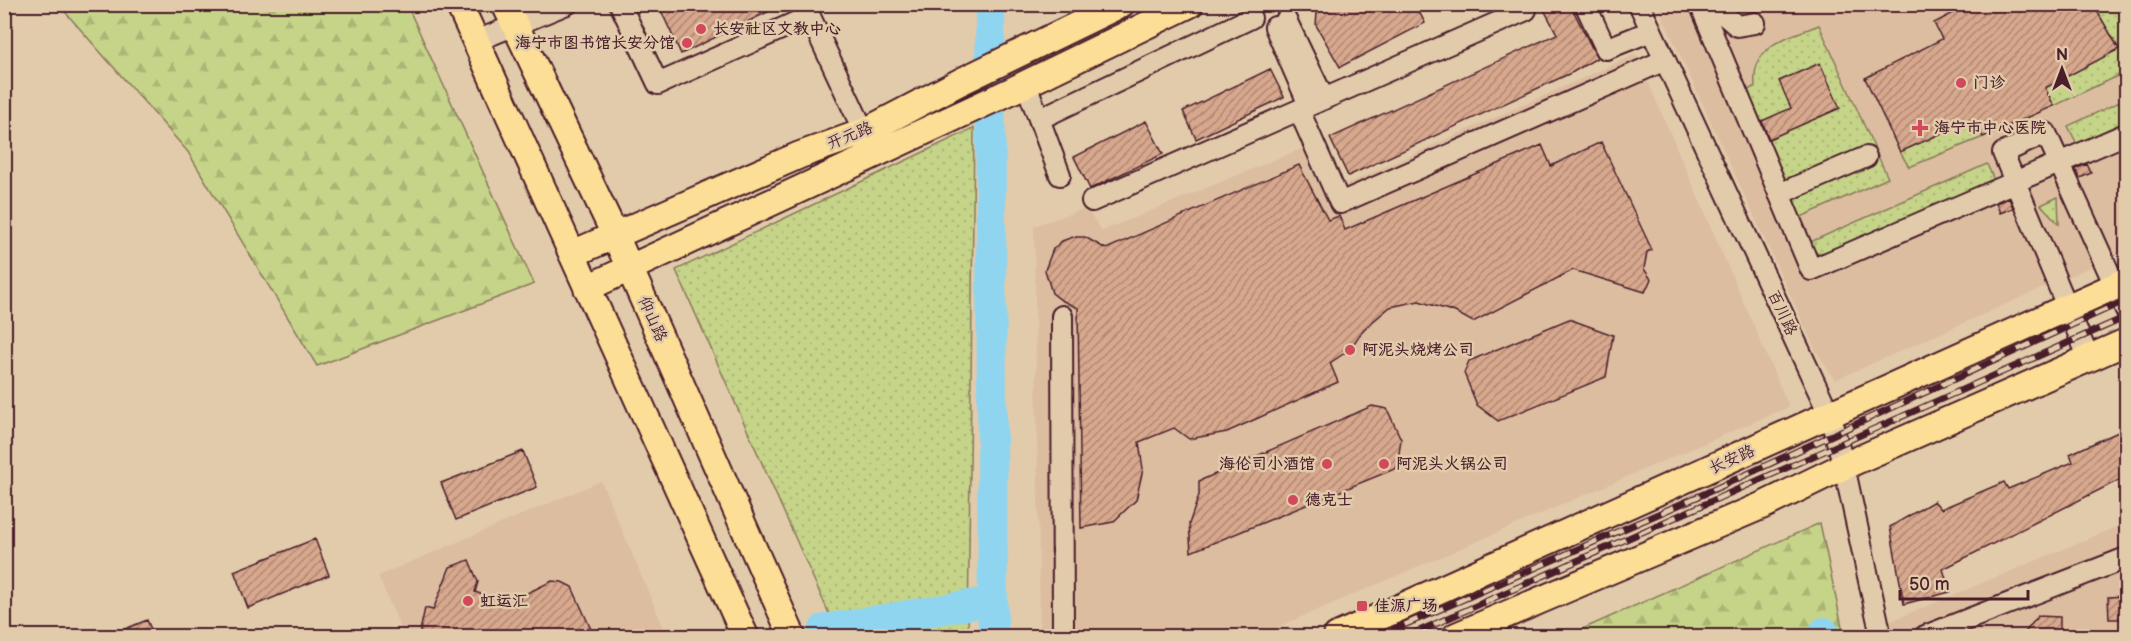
<svg xmlns="http://www.w3.org/2000/svg" width="2131" height="641" viewBox="0 0 2131 641" font-family="'Balsamiq Sans','LXGW WenKai TC',sans-serif">
<style>
.built{fill:#dcbda0}
.green{fill:url(#green-dots);stroke:#887a5a;stroke-width:1.5}
.forest{fill:url(#forest-firs);stroke:#887a5a;stroke-width:1.5}
.lines{fill:none;stroke-linecap:round;stroke-linejoin:round}
.river{stroke:#8fd5f0;stroke-width:30}
.building{fill:url(#building-hatch);stroke:#4a1f2b;stroke-width:1.5}
.minor-casing{stroke:#4a1f2b;stroke-width:24}
.major-casing{stroke:#4a1f2b;stroke-width:30}
.minor{stroke:#e2cbab;stroke-width:20}
.major{stroke:#fdde96;stroke-width:26}
.rail-casing{stroke:#4a1f2b;stroke-width:7}
.rail{stroke:#e2cbab;stroke-width:4.5;stroke-dasharray:14;stroke-linecap:butt}
.poi-dot{fill:#d1495b;stroke:#e2cbab;stroke-width:2}
.labels{text-anchor:middle;dominant-baseline:central;stroke-width:5;stroke-linejoin:round;paint-order:stroke}
.poi-label{font-size:16px;font-weight:bold;fill:#4a1f2b;stroke:#e2cbab;text-anchor:start}
.street-label{font-size:16px;fill:#4a1f2b;stroke:#e2cbab}
</style>
<defs>
<pattern id="green-dots" width="8" height="8" patternUnits="userSpaceOnUse" patternTransform="scale(1.5)"><rect width="8" height="8" fill="#c5d488"/><path d="M2 2h.1M6 6h.1" fill="none" stroke="#abb676" stroke-width="1.8" stroke-linecap="round"/></pattern>
<pattern id="forest-firs" width="22" height="20" patternUnits="userSpaceOnUse" patternTransform="scale(1.5)"><rect width="22" height="20" fill="#c5d488"/><path d="M5 1l3.5 6h-7zM16 11l3.5 6h-7z" fill="#abb676"/></pattern>
<pattern id="building-hatch" width="6" height="6" patternUnits="userSpaceOnUse" patternTransform="scale(1.5)"><rect width="6" height="6" fill="#d7a88d"/><path d="M-1 1l2-2M0 6l6-6M5 7l2-2" fill="none" stroke="#b08873"/></pattern>
</defs>
<rect width="100%" height="100%" fill="#e2cbab"/>
<filter id="ink" filterUnits="userSpaceOnUse"><feTurbulence type="fractalNoise" baseFrequency=".0167" numOctaves="2"/><feDisplacementMap in="SourceGraphic" scale="12" xChannelSelector="R" yChannelSelector="G"/><feConvolveMatrix kernelMatrix="1 2 1 2 8 2 1 2 1" color-interpolation-filters="sRGB"/></filter>
<g filter="url(#ink)">
<path class="built" d="M1657 5H2126V251L1835 380 1816 351Z
M1636 54 1789 407 1257 636H1040L1034 226 1086 208 1102 231 1303 148 1324 194Z
M601 481 667 636H404L378 576Z
M2126 523V636H1895L1891 621Z"/>
<path class="green" d="M2093 5H2126V72L2054 106 2045 88 2119 49Z
M1819 25 1888 178 1799 218 1745 92 1755 86C1751 44 1787 38 1819 25Z
M2126 99V121L2077 144 2068 126Z
M1973 119 1983 137 1909 167 1900 152Z
M974 128 968 636H839L676 270Z
M1987 164 1994 180 1828 252 1817 253 1808 243Z
M2058 197 2059 224 2041 205Z"/>
<path class="forest" d="M59 5H407L534 284 317 366 188 152Z
M1820 523 1844 636H1567Z"/>
<g class="lines">
<path class="river" d="M990 4 993 636
M824 629 992 601
M1824 632 1825 636"/>
</g>
<path class="building" d="M658 4H784L681 54Z
M1324 4H1415L1425 23 1340 67 1316 25 1317 13Z
M1541 4H1570L1597 58 1573 72 1348 176 1330 138 1557 34Z
M1959 4H2093L2119 49 2045 88 2054 106 1983 137 1973 119 1900 152 1865 78 1942 39 1934 23 1961 9Z
M1820 63 1840 108 1769 139 1762 121 1791 108 1779 81Z
M1270 69 1284 97 1196 139 1183 111Z
M1146 121 1163 154 1090 189 1074 157Z
M1601 142 1652 250 1647 252 1644 269 1651 279 1645 292 1573 270 1473 322 1455 312 1419 301 1390 307 1364 329 1349 350 1330 363 1338 382 1227 432 1189 439 1174 428 1139 442 1143 469 1136 500 1113 522 1081 528 1078 308 1061 300 1052 293 1045 270 1053 249 1062 241 1073 237H1085L1106 249 1299 165 1328 220 1339 216 1345 230 1542 145 1551 166Z
M2087 164 2091 173 2080 178 2075 169Z
M2009 198 2013 208 2000 213 1996 203Z
M1569 319 1613 335 1606 377 1498 421 1477 405 1464 373 1469 361Z
M1372 406 1387 409 1401 439 1397 468 1191 552 1189 524 1199 495V481Z
M2127 428V476L1943 569 1950 592 1904 604 1890 527 1934 501 1941 509 2004 482 2008 489 2073 462 2070 454Z
M523 451 537 487 456 520 441 483Z
M315 539 329 575 248 608 234 571Z
M469 560 478 582 475 592 518 607 521 596 552 581 562 582 572 587 594 636H419L425 608 433 610 450 567Z
M2127 596V619H2109L2108 597Z
M2038 616 2060 617V636H2022Z
M147 620 154 636H108Z"/>
<g class="lines">
<defs>
<path id="minor" d="M620 4 658 84 810 16 805 4
M1585 4 1606 49 1651 31
M1639 4 1830 416 1844 466 1881 636
M1700 4 1811 270 2126 134
M1717 4 1723 14 1737 26 1755 23
M807 10 864 132
M1286 20 1324 99
M1275 27 1309 105
M476 41 567 4
M1026 84 1060 175
M1299 110 1340 203 1665 60
M1039 119 1251 18
M1779 194 1866 157
M1092 201 1526 10
M1062 316 1063 636
M2089 359 2003 153 2046 133 2126 310
M1925 636 2126 558"/>
<path id="major" d="M459 4 745 636
M505 4 615 235 792 636
M572 254 800 155 864 132 960 82 1121 4
M587 288 1009 92 1190 4
M1337 636 2126 281
M1456 636 1766 504 1844 466 2126 342"/>
</defs>
<use href="#minor" class="minor-casing"/>
<use href="#major" class="major-casing"/>
<use href="#minor" class="minor"/>
<use href="#major" class="major"/>
<defs>
<path id="rail" d="M1379 636 1706 493 2126 300
M1408 636 2126 317"/>
</defs>
<use href="#rail" class="rail-casing"/>
<use href="#rail" class="rail"/>
</g>
</g>
<g class="poi-dot">
<circle cx="701" cy="29" r="6"/>
<circle cx="687" cy="43" r="6"/>
<circle cx="1961" cy="83" r="6"/>
<path d="M1917 119h6v6h6v6h-6v6h-6v-6h-6v-6h6z"/>
<circle cx="1350" cy="350" r="6"/>
<circle cx="1327" cy="464" r="6"/>
<circle cx="1384" cy="464" r="6"/>
<circle cx="1293" cy="500" r="6"/>
<circle cx="468" cy="601" r="6"/>
<rect x="1356" y="600" width="12" height="12" rx="3"/>
</g>
<g class="labels">
<g class="poi-label">
<text x="713" y="29">长安社区文教中心</text>
<text x="675" y="43" text-anchor="end">海宁市图书馆长安分馆</text>
<text x="1973" y="83">门诊</text>
<text x="1934" y="128">海宁市中心医院</text>
<text x="1362" y="350">阿泥头烧烤公司</text>
<text x="1315" y="464" text-anchor="end">海伦司小酒馆</text>
<text x="1396" y="464">阿泥头火锅公司</text>
<text x="1305" y="500">德克士</text>
<text x="480" y="601">虹运汇</text>
<text x="1374" y="606">佳源广场</text>
</g>
<g class="street-label">
<text transform="translate(850 136) rotate(-22)">开元路</text>
<text transform="translate(1782 313) rotate(65)">百川路</text>
<text transform="translate(652 319) rotate(66)">仰山路</text>
<text transform="translate(1732 460) rotate(-24)">长安路</text>
</g>
</g>
<rect width="2131" height="641" fill="none" stroke="#e2cbab" stroke-width="24"/>
<rect x="12" y="12" width="2107" height="617" fill="none" stroke="#4a1f2b" stroke-width="2" filter="url(#ink)"/>
<g transform="translate(2062 69)" stroke="#e2cbab" stroke-width="4.5" paint-order="stroke">
<path d="M0-4.5L10 22L0 15L-10 22Z" fill="#4a1f2b"/>
<text y="-9" font-size="16" font-weight="bold" text-anchor="middle" fill="#4a1f2b">N</text>
</g>
<path d="M1900 590v9h128v-9" fill="none" stroke="#4a1f2b" stroke-width="3"/>
<text x="1909" y="590" font-size="18" fill="#4a1f2b" stroke="#e2cbab" stroke-width="4.5" paint-order="stroke">50 m</text>
</svg>
